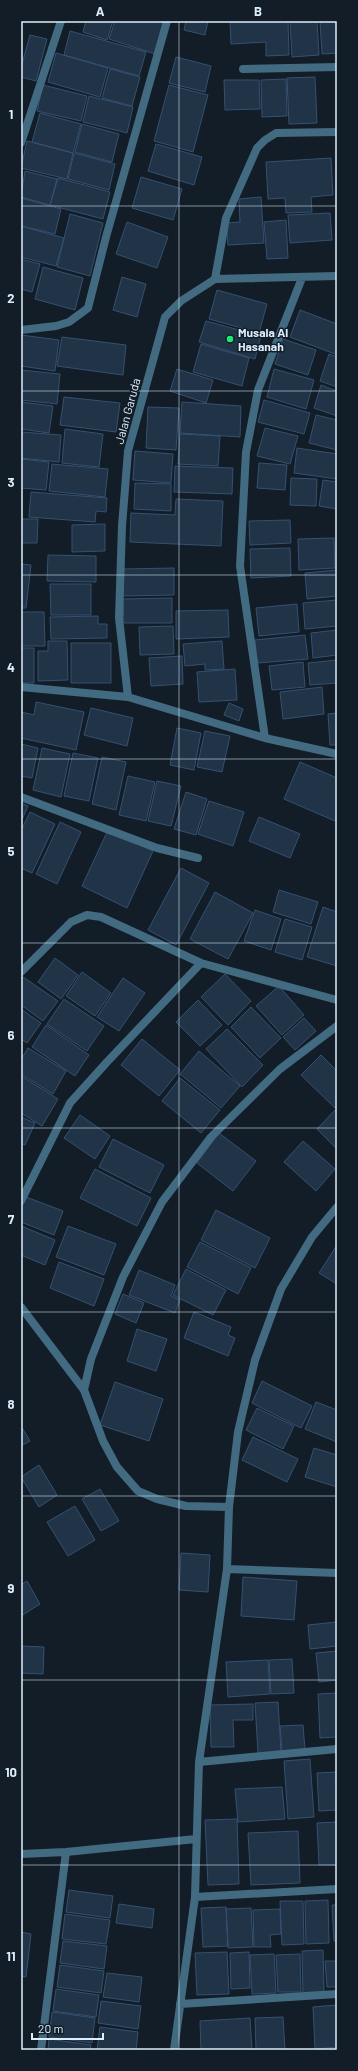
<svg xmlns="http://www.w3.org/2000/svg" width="358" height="2071" viewBox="0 0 358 2071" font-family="Barlow,sans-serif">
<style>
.building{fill:#203347;stroke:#345171}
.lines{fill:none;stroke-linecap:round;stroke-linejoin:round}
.minor{stroke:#426b82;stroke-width:8}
.grid{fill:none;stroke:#dceefc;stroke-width:1;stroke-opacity:0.55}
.poi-dot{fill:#1aea72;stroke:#131d28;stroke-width:1.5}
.labels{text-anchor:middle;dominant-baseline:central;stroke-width:3;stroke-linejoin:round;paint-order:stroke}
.poi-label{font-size:12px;font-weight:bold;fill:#dceefc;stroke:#131d28;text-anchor:start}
.street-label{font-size:12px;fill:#dceefc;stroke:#131d28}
.neatline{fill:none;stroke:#dceefc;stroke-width:1.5}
.grid-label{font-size:13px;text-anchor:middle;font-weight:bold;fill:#dceefc}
</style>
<rect width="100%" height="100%" fill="#131d28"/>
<path class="building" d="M86 21H113L107 40 83 32Z
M115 21H165L155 54 109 39Z
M186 21H208L205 35 184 30Z
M230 21H288L289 55 266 56V42L231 44Z
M290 21H317L319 55 292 57Z
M320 21H337V53L322 54Z
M70 31 146 52 139 76 64 55Z
M30 35 47 39 36 81 21 77V68Z
M56 53 108 68 100 97 48 82Z
M176 57 211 66 205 92 169 83Z
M110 69 140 77 132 106 102 98Z
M315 77 317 123 289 124 287 78Z
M286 79 287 116 262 117 261 80Z
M224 80H259L260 109 225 110Z
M43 85 87 96 81 121 37 111Z
M169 85 208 95 193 152 154 141Z
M89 96 133 107 127 133 83 122Z
M40 113 81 124 73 153 32 142Z
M82 124 119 134 112 162 75 152Z
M27 141 73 153 67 179 21 168Z
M156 144 202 157 194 185 148 171Z
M74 153 115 164 109 190 68 179Z
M331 158 333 195 311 197 312 212 286 213 285 198 268 199 266 162Z
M25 171 57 179 50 205 21 197Z
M141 177 182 189 173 220 132 208Z
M58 178 110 192 103 219 50 205Z
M261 197 264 243 228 245 226 223 240 222 239 199Z
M21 198 61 209 55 234 21 226Z
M330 213 332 240 290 243 288 215Z
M70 214 103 223 90 276 57 267Z
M286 220 288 258 267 259 264 222Z
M127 222 168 237 157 268 116 254Z
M21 226 64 238 56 266 21 257Z
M21 259 40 264 32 292 21 289Z
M43 267 83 278 75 310 35 299Z
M122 277 146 284 137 317 113 310Z
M217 290 267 304 259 333 209 319Z
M300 310 337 324V348L335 354 290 337Z
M206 321 261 336 255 359 199 342Z
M21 335 59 340 55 371 21 366Z
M62 337 126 345 123 375 57 366Z
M283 339 316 350 308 375 275 364Z
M201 344 249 358 242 386 193 372Z
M329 354 337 357V387L320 381Z
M177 369 213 380 206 403 170 391Z
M274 369 314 380 306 409 267 397Z
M21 370 60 374 57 404 21 400Z
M321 385 337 391V416L314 408Z
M64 397 120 403 116 432 60 425Z
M264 400 310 413 304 434 258 422Z
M21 402 53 406 49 433 21 429Z
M182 402 241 406 240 437 180 433Z
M148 407 179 408 176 450 146 448Z
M316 415 337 420V450L309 443Z
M265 428 298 436 290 464 257 456Z
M65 429 103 434 99 467 62 463Z
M21 432 61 435 59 462 21 458Z
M180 434 220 436 218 466 178 464Z
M297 448 337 454V479L294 473Z
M135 451 173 454 171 483 133 480Z
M21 459 49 462 46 490 21 488Z
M259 463 287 465 285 490 257 488Z
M52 464 108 469 105 497 49 491Z
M175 466 233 468 232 494 174 492Z
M291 478 317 479 316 506 290 505Z
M323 480 337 482V509L319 506Z
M135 483 171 484V511L134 509Z
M31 492 107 498 106 512 96 511 95 522 29 517Z
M176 499 223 501 221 546 130 542 131 513 175 515Z
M21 519H38L37 543H21Z
M290 520 291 543 250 545 249 521Z
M105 524V551L72 552V525Z
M334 538 335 568 299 570 298 539Z
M290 548 291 576 251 578 250 549Z
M48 555 96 556V582L47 581Z
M21 564 31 565 26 608H21Z
M174 568V595L123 596V569Z
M337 570V596L307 599 305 573Z
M50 584H91V615H51Z
M172 598V623H124L123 599Z
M337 600V626L305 629 303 603Z
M297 604 299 632 259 636 256 608Z
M228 610 229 637 176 639V611Z
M21 612H44L45 646H21Z
M98 616V624H107V638L51 639 50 617Z
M173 626 174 654 140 655 139 627Z
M337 630V655L313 658 311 633Z
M305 635 308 659 257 663 255 640Z
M48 641H67L68 680 38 681V651H48Z
M222 641 224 669 205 670V664L185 666 183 644Z
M71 643H111V683H71Z
M21 648H34V683H21Z
M182 656 183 684 151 686 149 658Z
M337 660V683L310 685 308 663Z
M303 662 305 687 272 690 269 666Z
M235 669 237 700 199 702 197 672Z
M322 687 324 714 283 719 280 692Z
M36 702 84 712 76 750 21 738V712L34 715Z
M229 703 243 709 239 721 224 715Z
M91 708 133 718 127 746 84 735Z
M337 713V745H330L328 714Z
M177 728 201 733 194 770 170 765Z
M205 731 230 736 222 772 197 767Z
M21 744 38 748 32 778 21 776Z
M42 748 70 754 61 797 33 790Z
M73 753 98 758 89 801 64 796Z
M102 757 126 762 116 810 92 804Z
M300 762 337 778V816L335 821 284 799Z
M128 776 155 782 146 821 119 815Z
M157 781 181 786 171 826 148 821Z
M186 792 207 799 196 835 174 829Z
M209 801 244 812 233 846 198 834Z
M21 803 28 806 21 822Z
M30 812 55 824 32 873 21 868V831Z
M259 817 300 834 290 858 249 841Z
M60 822 81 832 57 884 36 874Z
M108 830 153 851 127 908 82 886Z
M181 868 209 883 176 945 148 930Z
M279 890 318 902 311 924 273 912Z
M215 892 253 913 228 959 190 939Z
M323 907 337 912V966L307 957Z
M255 910 281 919 271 950 244 941Z
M285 919 312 927 302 960 275 952Z
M55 958 78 975 61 999 38 982Z
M82 972 111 993 95 1016 66 996Z
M225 974 251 1001 228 1025 201 997Z
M23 977 58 1001 43 1021 21 1005V980Z
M123 978 145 993 119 1031 97 1017Z
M279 986 304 1015 282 1035 256 1006Z
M64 999 104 1026 87 1051 47 1024Z
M198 1000 222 1025 200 1046 176 1022Z
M251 1007 281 1038 260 1058 231 1027Z
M21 1009 41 1023 27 1043 21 1039Z
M304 1018 316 1031 295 1050 283 1037Z
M46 1025 89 1055 75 1076 32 1047Z
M227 1029 263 1065 242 1087 206 1049Z
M142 1039 180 1070 159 1096 121 1065Z
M28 1048 66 1071 53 1094 21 1074V1060Z
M199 1051 240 1086 221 1108 180 1074Z
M321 1055 337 1071V1105L335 1108 301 1075Z
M21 1076 58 1099 42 1126 21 1113Z
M180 1078 220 1110 201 1133 162 1101Z
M335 1110 337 1112V1149L317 1129Z
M80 1115 110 1136 95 1159 64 1138Z
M21 1117 35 1123 25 1145 21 1143Z
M219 1133 256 1161 233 1191 197 1163Z
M113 1139 164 1165 150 1193 99 1167Z
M303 1141 335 1169 316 1191 284 1162Z
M95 1169 151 1198 137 1226 80 1198Z
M26 1197 63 1211 54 1235 21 1222V1209Z
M216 1210 270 1238 255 1268 201 1240Z
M21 1226 55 1240 45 1265 21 1255Z
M68 1226 116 1244 104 1275 56 1257Z
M200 1242 251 1268 238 1294 187 1267Z
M337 1245V1284L319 1273Z
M59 1262 104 1279 94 1306 50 1288Z
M186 1269 226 1290 213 1315 173 1295Z
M139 1270 175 1285 171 1296 180 1300 175 1313 129 1295Z
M123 1294 144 1303 136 1323 115 1314Z
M194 1312 231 1327 228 1335 235 1338 228 1356 184 1338Z
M137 1329 167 1339 156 1371 127 1361Z
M262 1381 312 1406 301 1428 252 1403Z
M115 1382 163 1399 149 1441 100 1425Z
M316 1402 337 1410V1442L305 1429Z
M257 1408 294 1426 283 1449 246 1430Z
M21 1426 30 1441 21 1446Z
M253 1437 298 1459 287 1482 242 1460Z
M314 1448 337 1455V1487L305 1477Z
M39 1465 57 1495 39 1507 21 1477Z
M100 1489 119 1521 101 1531 82 1499Z
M75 1506 95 1540 68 1556 47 1522Z
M181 1553 210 1555 208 1592 179 1590Z
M243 1577 297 1581 294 1620 241 1616Z
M27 1581 40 1604 21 1616V1585Z
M337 1622V1646L310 1649 308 1625Z
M21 1646 44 1647 43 1674 21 1673Z
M337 1651V1680L319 1682 316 1653Z
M292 1659 294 1693 271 1694 269 1660Z
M268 1660 270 1694 228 1697 226 1662Z
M337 1693V1737L320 1738 318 1694Z
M278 1702 281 1752 258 1753 255 1703Z
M253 1704V1720H233L234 1747H211L210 1705Z
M303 1725 305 1750 282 1751 280 1726Z
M310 1759 314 1817 288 1819 284 1761Z
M336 1772 337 1810 319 1811 317 1773Z
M282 1787 285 1819 238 1822 235 1789Z
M237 1819 239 1884 208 1885 205 1820Z
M337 1822V1865H319L317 1823Z
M298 1831 300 1883 251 1885 248 1833Z
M69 1890 113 1896 110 1918 66 1912Z
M328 1900 329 1943 306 1944 305 1901Z
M280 1901H303L304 1944 282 1945Z
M119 1904 154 1909 152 1928 116 1923Z
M332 1905H337V1941H334Z
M226 1907 228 1946 203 1947 201 1908Z
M251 1908 253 1947 228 1948 226 1909Z
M280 1909 281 1934 270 1935 271 1947H254L253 1910Z
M65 1914 110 1920 106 1944 62 1939Z
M21 1932 31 1934 26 1977 21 1976Z
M63 1941 107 1946 104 1969 60 1963Z
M323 1950 324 1992 303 1993 302 1951Z
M227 1952 229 1994 197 1995 195 1953Z
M249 1952 250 1988 231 1989 230 1953Z
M274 1954 276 1993 252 1994 250 1955Z
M300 1954 301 1992H278L276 1955Z
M325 1961H337V1987H327Z
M60 1965 104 1971 101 1993 57 1987Z
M107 1973 142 1977 139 2002 103 1997Z
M56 1989 99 1995 96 2017 53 2011Z
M101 2001 141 2006 138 2029 98 2023Z
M337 2005V2047L315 2049 313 2007Z
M52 2012 95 2018 92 2043 49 2037Z
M283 2017 285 2050H256L255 2018Z
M250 2018 252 2050H201L200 2021Z
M100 2027 138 2032 136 2050H97Z
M49 2039 91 2045 90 2050H48Z"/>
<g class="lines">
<path class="minor" d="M243 69 337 67
M21 143 61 21
M215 279 226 218 257 148 265 140 276 133 337 132
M21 330 56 326 69 322 88 308 106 237 167 21
M21 687 128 697 265 738 337 754
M128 697 119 618 122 526 128 451 165 317 181 301 215 279 337 276
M265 738 240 566 246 452 258 390 302 278
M21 797 157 848 198 858
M21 972 71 922 87 915 101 917 201 963
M21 1201 70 1103 107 1062 201 963 337 1000
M21 1307 84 1390 103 1441 117 1467 138 1491 157 1499 186 1506 229 1507
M84 1390 91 1359 123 1277 162 1202 211 1137 280 1069 337 1026
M227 1569 337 1573
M199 1762 337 1749
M21 1854 66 1852 196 1839
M195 1897 337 1889
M180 2004 337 1994
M41 2050 66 1852
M174 2050 195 1897 199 1762 227 1569 229 1507 238 1432 255 1360 281 1289 312 1237 337 1207"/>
</g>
<path class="grid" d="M179 21V2050M21 206H337M21 391H337M21 575H337M21 759H337M21 943H337M21 1128H337M21 1312H337M21 1496H337M21 1680H337M21 1865H337"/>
<circle class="poi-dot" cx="230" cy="339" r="4"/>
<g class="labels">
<g class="poi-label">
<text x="238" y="332">Musala Al<tspan x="238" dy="14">Hasanah</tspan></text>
</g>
<g class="street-label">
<text transform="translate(127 411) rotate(-75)">Jalan Garuda</text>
</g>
</g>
<rect width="358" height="2071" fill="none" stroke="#131d28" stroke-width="44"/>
<path d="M32 2033v6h71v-6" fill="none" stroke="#dceefc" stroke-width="2"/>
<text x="38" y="2033" font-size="12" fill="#dceefc" stroke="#131d28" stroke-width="3" paint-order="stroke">20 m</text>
<rect x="22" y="22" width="314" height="2027" class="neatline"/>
<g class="grid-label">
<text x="100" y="16">A</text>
<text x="258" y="16">B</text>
<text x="11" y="119">1</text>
<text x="11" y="303">2</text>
<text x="11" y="487">3</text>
<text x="11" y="672">4</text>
<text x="11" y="856">5</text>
<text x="11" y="1040">6</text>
<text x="11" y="1224">7</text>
<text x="11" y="1409">8</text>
<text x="11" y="1593">9</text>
<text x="11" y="1777">10</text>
<text x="11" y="1961">11</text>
</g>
</svg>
